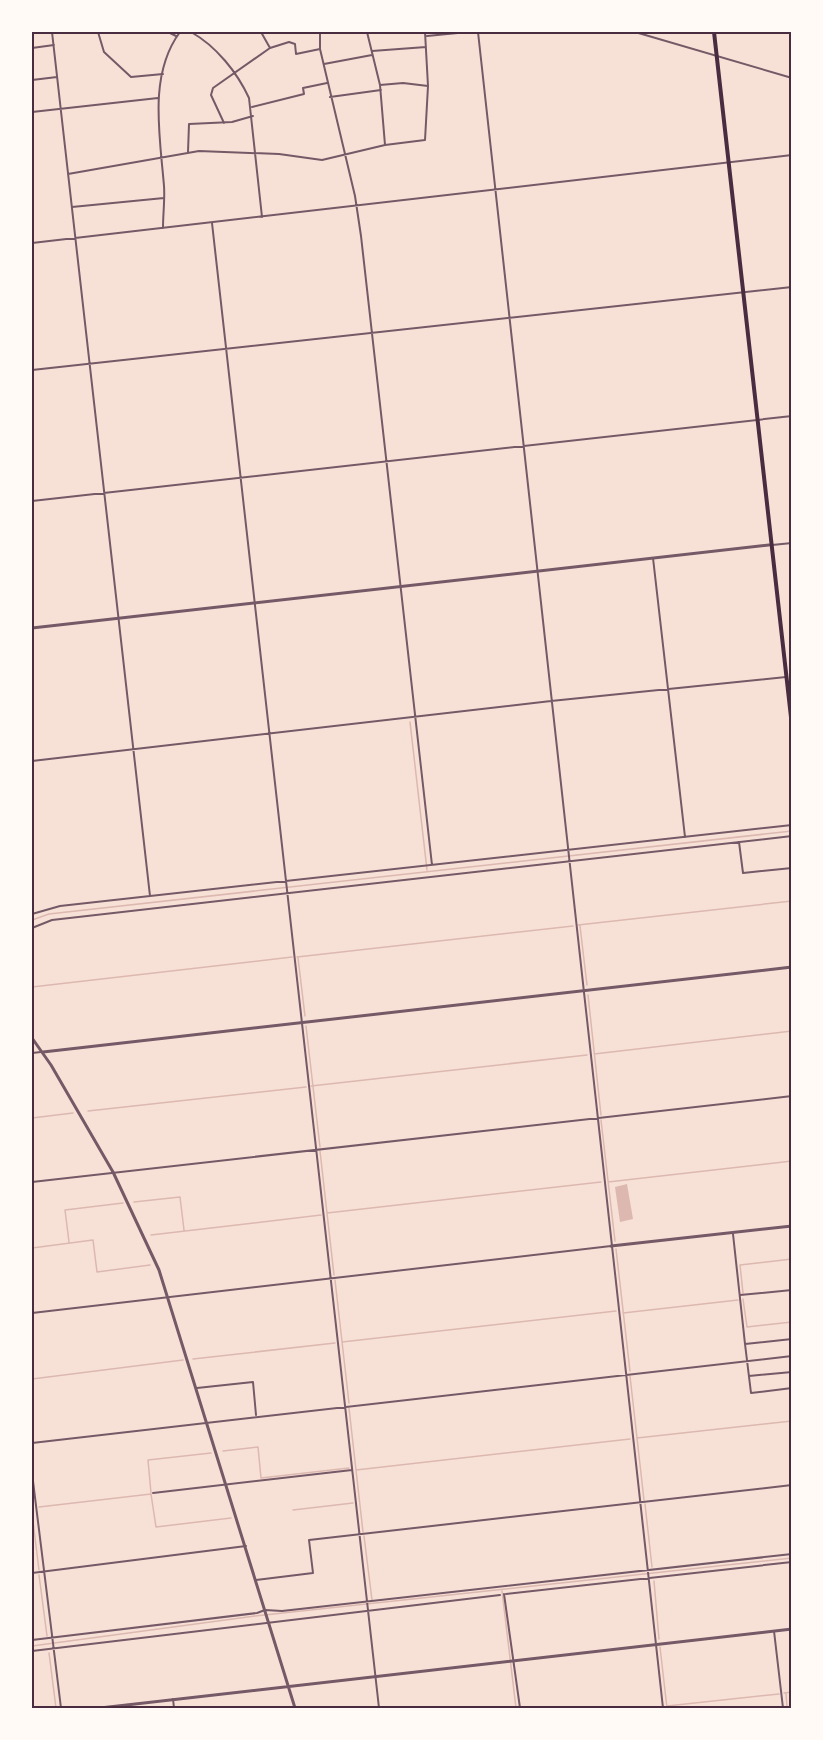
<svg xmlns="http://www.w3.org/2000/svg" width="823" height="1740" viewBox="0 0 823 1740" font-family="Figtree,sans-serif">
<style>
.water{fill:#dcb8b0}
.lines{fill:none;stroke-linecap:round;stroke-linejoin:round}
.stream{stroke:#dcb8b0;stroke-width:1.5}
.minor{stroke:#755966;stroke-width:2}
.tertiary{stroke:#755966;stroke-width:3}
.primary{stroke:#4a2c40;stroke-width:4}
.neatline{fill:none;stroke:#4a2c40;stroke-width:2}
</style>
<rect width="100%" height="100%" fill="#f7e1d7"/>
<path class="water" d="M627 1184 633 1219 620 1222 615 1187Z"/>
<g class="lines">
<path class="stream" d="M410 722 427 870
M32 920 49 914 792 831
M578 925 792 901
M580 926 587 985
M297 957 573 926
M298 958 305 1016
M32 987 292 957
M588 995 601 1115
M306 1026 320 1147
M594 1054 792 1031
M311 1086 587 1055
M88 1111 306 1087
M32 1118 73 1113
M601 1120 615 1241
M320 1151 334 1275
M608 1182 792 1161
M134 1202 180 1197 184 1230
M327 1213 601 1182
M151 1235 321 1215
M69 1242 65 1210 123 1203
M32 1248 93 1240 97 1272 150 1265
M616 1249 630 1371
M335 1280 349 1403
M743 1293 740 1265 792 1259
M743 1299 747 1327 792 1322
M623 1313 738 1300
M342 1342 616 1311
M193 1359 335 1343
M630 1376 644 1500
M32 1379 183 1360
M349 1408 363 1532
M637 1438 792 1421
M223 1451 258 1447 261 1478 349 1468
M356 1470 630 1439
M151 1493 148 1460 211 1453
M645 1504 652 1567
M39 1507 151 1494 156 1527 231 1518
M32 1508H33
M293 1510 353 1503
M32 1513 39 1570
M364 1536 372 1600
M39 1575 47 1636
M654 1581 659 1639
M502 1591 516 1708
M32 1646 255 1616 792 1558
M660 1647 667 1708
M49 1653 56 1708
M784 1693 792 1692
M786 1693 787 1708
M667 1706 779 1694
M646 1708 660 1707"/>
<path class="minor" d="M52 32 150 896
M98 32 104 52 131 77 163 74
M168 32 176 36
M191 32C216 46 237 72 249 98L262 217
M261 32 270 48
M320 32V49L355 196 361 236 432 865
M367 32 380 85 385 145
M478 32 663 1708
M635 32 792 78
M320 33 331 32
M427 36 468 32
M32 48 54 45
M372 51 426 47
M324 64 372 55
M32 80 57 77
M380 85 403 83 428 86
M330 97 381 90
M252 107 304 94 303 88 327 83
M32 112 158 98
M224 123 211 95 213 88 270 48 289 42 295 44 296 54 320 49
M188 152 189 124 232 122 253 116
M68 174 199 151 279 154 322 160 385 145 425 140 428 86 425 32
M72 207 164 198
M212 223 379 1708
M163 228C163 214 165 199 164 186 160 136 148 75 180 32
M32 243 792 155
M32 370 792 287
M32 501 792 416
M772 545 792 543
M653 558 685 837
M32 761 551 701 786 677
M739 842 743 873 792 868
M32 914 60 906 792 825
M32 928 52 920 792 836
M32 1053 41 1052
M32 1182 792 1096
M733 1234 745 1344
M740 1295 792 1290
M32 1313 611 1246
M792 1339 745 1344 751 1393 792 1388
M749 1376 792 1372
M197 1388 253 1382 256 1415
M32 1443 792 1356
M32 1473 61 1708
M153 1493 352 1470
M32 1573 246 1546
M256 1580 313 1573 309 1540 792 1485
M504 1594 520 1708
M506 1594 792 1562
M774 1631 783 1708
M32 1640 257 1613 265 1610 282 1611 792 1554
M32 1651 500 1595
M173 1699 174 1708"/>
<path class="tertiary" d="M32 628 769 545
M32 1038 51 1065 113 1172 159 1270 295 1708
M43 1052 792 967
M611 1246 792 1226
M100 1708 792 1629"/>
<path class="primary" d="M714 32 792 726"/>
</g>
<rect width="823" height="1740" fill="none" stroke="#fffaf5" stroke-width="66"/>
<rect x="33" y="33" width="757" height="1674" class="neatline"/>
</svg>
